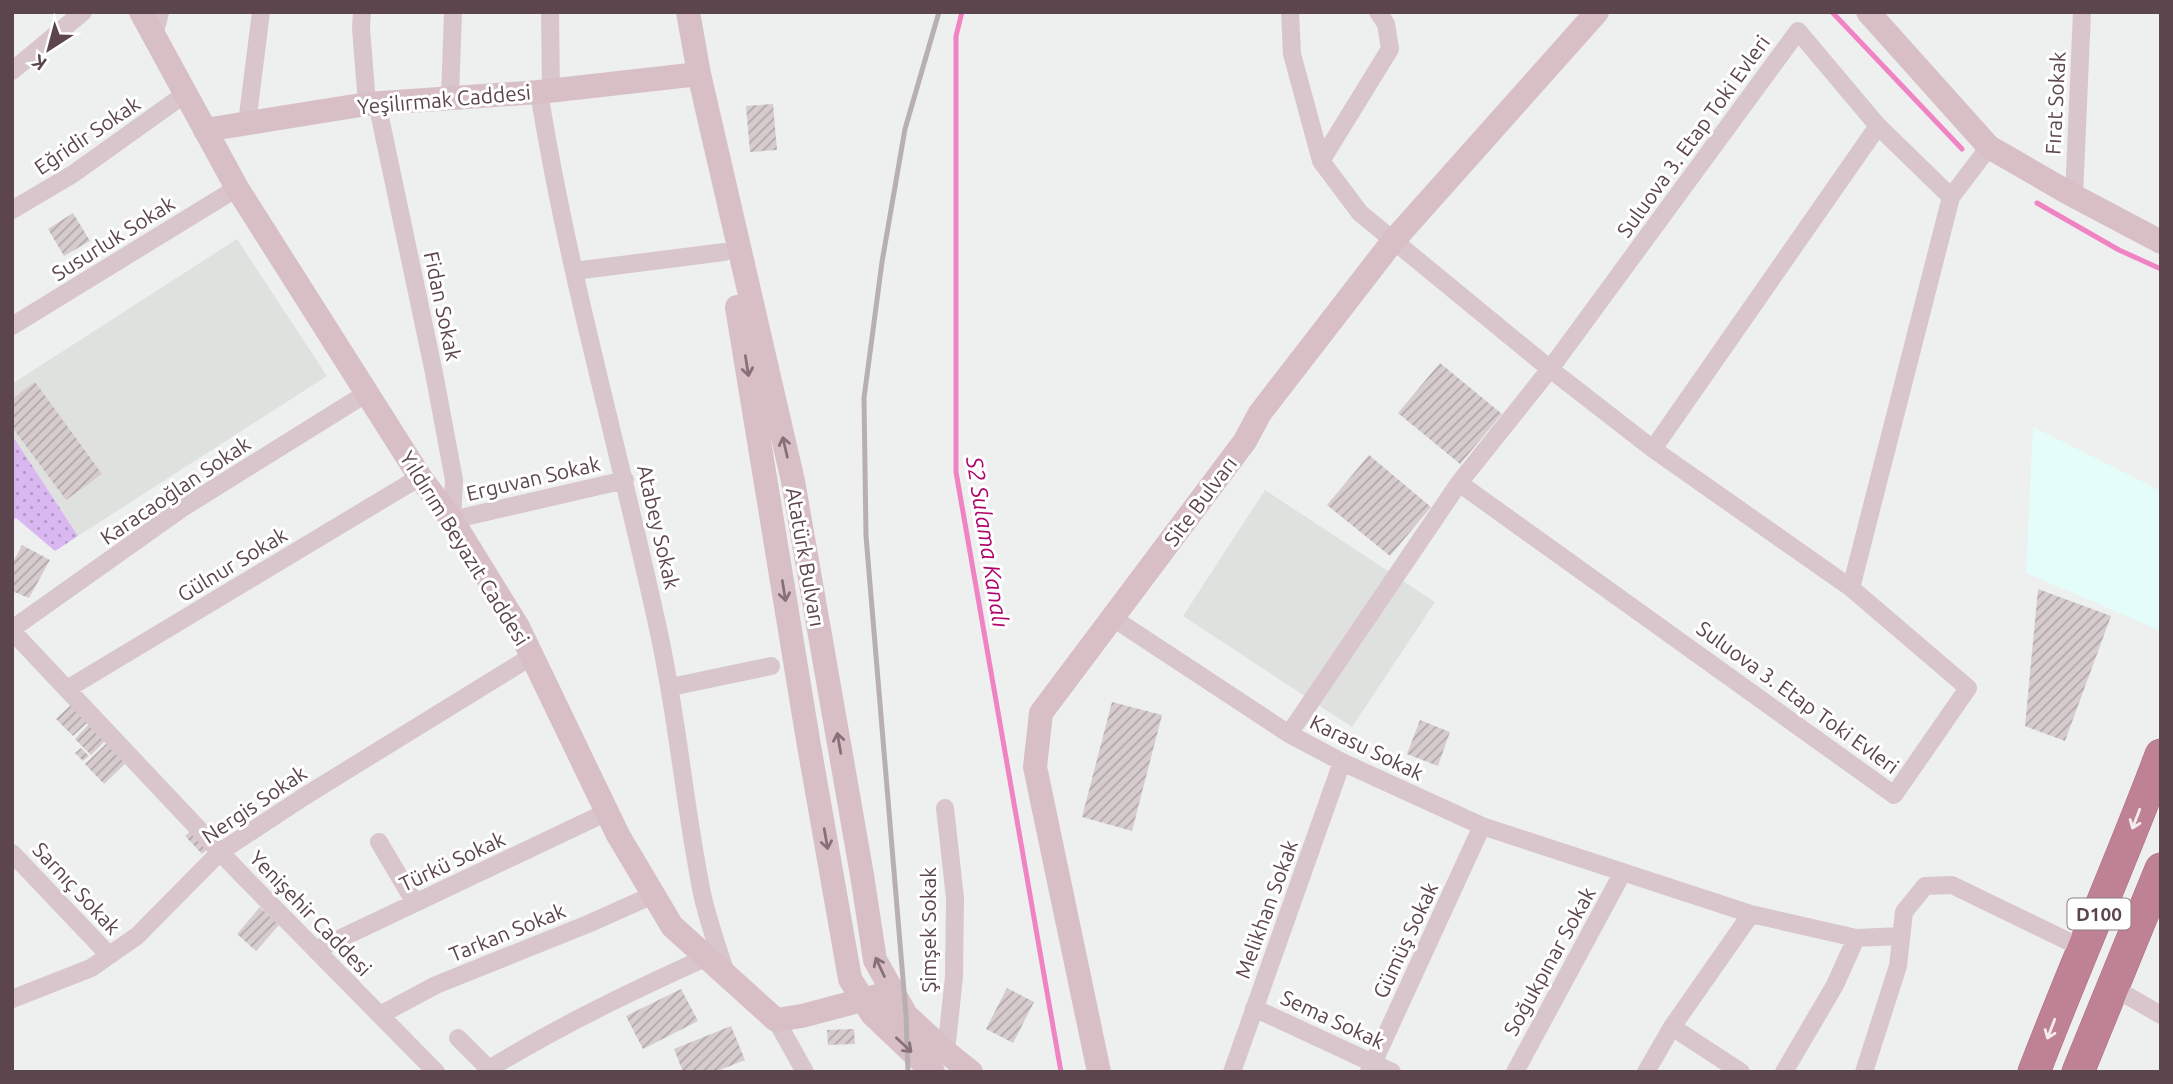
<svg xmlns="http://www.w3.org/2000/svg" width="2173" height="1084" viewBox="0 0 2173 1084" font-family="Ubuntu,sans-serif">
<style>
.commercial{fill:#e5fdfa}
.education{fill:#dfe1df}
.grass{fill:url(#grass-dots)}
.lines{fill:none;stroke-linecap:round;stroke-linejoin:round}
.stream{stroke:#f083c4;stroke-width:5}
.building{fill:url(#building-hatch)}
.highway-casing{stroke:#ab6d7f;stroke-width:33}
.street{stroke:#d9c6cc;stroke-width:18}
.secondary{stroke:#d8bfc6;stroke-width:24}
.highway{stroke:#bf8294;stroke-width:32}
.rail{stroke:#b8afb1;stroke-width:5}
.oneway{stroke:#877077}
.oneway2{stroke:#f5ecef}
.labels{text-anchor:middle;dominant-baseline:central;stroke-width:6;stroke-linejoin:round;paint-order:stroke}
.shield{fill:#fff;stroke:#8d7d82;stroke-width:2}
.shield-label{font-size:19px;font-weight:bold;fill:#5c454c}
.street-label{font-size:21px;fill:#5c454c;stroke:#fff}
.water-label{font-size:23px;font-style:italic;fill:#af056a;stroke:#fff}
</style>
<defs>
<pattern id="grass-dots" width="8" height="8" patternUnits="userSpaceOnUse" patternTransform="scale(1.75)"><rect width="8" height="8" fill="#d9b8f1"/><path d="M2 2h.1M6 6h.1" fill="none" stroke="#b397c5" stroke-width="1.8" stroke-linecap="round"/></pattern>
<pattern id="building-hatch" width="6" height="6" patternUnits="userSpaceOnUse" patternTransform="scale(1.75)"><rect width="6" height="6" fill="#d6ccce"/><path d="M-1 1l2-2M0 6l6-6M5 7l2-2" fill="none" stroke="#b1a7a9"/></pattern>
</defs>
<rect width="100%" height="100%" fill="#edf0ee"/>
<path class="commercial" d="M2033 427 2161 491V631L2026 573Z"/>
<path class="education" d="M237 239 327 376 78 536 12 435V384Z
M1265 490 1435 602 1352 727 1183 616Z"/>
<path class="grass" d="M12 435 78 536 55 551 16 518 12 521Z"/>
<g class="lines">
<path class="stream" d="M962 12 956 36V472L1061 1072
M1832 12 1962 149
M2037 203 2119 250 2161 269"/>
</g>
<path class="building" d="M773 104 777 150 750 152 746 106Z
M73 213 90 241 64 256 48 229Z
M1440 363 1502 414 1460 464 1398 413Z
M35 382 102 474 66 500 12 427V399Z
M1369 455 1431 507 1390 556 1327 505Z
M22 545 50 560 29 598 12 591V564Z
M2038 589 2111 616 2065 741 2025 726Z
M75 701 88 722 73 736 56 719Z
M1112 702 1162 715 1132 831 1082 817Z
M1420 720 1450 732 1438 766 1407 754Z
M89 724 105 741 91 755 75 739Z
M107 743 126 763 104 784 85 764Z
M81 748 89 756 83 761 75 753Z
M194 828 211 846 202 854 185 836Z
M260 907 279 925 256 951 237 934Z
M1007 988 1034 1002 1013 1043 986 1029Z
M681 989 698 1021 643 1049 626 1016Z
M731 1026 745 1060 715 1072H683L674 1049Z
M854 1029 855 1044 828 1045 827 1030Z"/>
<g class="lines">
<defs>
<path id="highway" d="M2034 1072C2075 965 2121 862 2161 755
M2078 1072 2161 869"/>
</defs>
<use href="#highway" class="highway-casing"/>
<path class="street" d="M362 12 361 28 367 104
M550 12 551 91
M1290 12 1292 54 1321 161 1360 213 1550 369 1653 449 1851 588 1968 688 1894 795 1459 483
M154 36 160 12
M12 71 83 12
M539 92C568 274 620 452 659 633 677 716 684 800 700 883 705 914 717 944 726 974
M450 98 453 12
M377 103 434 373 454 480 452 520 625 480
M247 123 261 12
M1321 161 1390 49 1386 24 1378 12
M2074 196 2082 12
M1951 197 1989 147
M12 210 73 174 185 94
M574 271 724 252
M12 326 237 188
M1653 449 1878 126
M1113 618 1289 734 1342 762 1482 826 1751 914 1856 938 1901 936
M12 629 184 507 367 393
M12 631 241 874 436 1072
M671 687 771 666
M67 689 420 477
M1289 734 1459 483 1550 369 1798 31 1878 126 1951 197 1851 588
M945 808 955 898 954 977 946 1052
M379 842 415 903
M12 853 109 955
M316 950 607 812
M2114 988 2161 1015
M12 999 91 968 137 936 220 852 305 796 532 656
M1254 1008 1392 1072
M380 1015 436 985 588 924 653 895
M776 1020 805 1072
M1672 1027 1751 914
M458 1038 492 1072
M489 1069C559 1026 632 991 707 957
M1232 1072 1342 762
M1369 1072 1482 826
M1515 1072 1623 872
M1646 1072 1672 1027 1741 1072
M1784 1072 1835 985 1856 938
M1864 1072 1898 966 1904 912 1925 886 1952 885 2082 948"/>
<path class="secondary" d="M141 12 237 188 420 477 452 520 518 627 618 835 672 926 776 1020 802 1016 877 996 906 1015
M688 12 699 74 793 481 862 875 875 960 906 1015 946 1052 971 1072
M1868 12 1989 147 2074 196 2161 242
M205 130 367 104 539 92 699 74
M737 307 808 740 850 979 872 1014 933 1072
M1099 1072 1035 767 1041 713 1245 441 1260 413 1393 241 1597 12"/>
<use href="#highway" class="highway"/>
<path class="rail" d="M908 1072 906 1015 866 536 864 398 882 262 905 129 939 12"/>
</g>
<defs><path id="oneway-shaft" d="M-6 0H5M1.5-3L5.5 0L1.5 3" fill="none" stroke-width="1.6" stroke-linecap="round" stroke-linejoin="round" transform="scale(1.75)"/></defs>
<g class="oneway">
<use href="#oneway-shaft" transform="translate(747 366) rotate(81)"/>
<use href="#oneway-shaft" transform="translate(785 447) rotate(-103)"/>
<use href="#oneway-shaft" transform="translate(784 591) rotate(81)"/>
<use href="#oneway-shaft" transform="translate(839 743) rotate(-100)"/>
<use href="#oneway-shaft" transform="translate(826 839) rotate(80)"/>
<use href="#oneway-shaft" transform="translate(880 967) rotate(-115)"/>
<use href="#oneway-shaft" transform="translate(904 1045) rotate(43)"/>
</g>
<g class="oneway2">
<use href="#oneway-shaft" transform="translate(2136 819) rotate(111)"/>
<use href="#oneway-shaft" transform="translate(2051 1029) rotate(111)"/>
</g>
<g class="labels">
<rect class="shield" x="2067.5" y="898.5" width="63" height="31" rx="5"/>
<g class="shield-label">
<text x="2099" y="914">D100</text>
</g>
<g class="street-label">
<text transform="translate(444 99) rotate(-5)">Yeşilırmak Caddesi</text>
<text transform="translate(2055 103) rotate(-87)">Fırat Sokak</text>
<text transform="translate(87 135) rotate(-34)">Eğridir Sokak</text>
<text transform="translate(1693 136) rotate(-54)">Suluova 3. Etap Toki Evleri</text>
<text transform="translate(113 238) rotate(-32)">Susurluk Sokak</text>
<text transform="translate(443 306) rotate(78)">Fidan Sokak</text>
<text transform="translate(533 478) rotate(-13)">Erguvan Sokak</text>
<text transform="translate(175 490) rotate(-34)">Karacaoğlan Sokak</text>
<text transform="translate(1200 501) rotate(-53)">Site Bulvarı</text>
<text transform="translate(659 527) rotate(77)">Atabey Sokak</text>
<text transform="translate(465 548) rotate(58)">Yıldırım Beyazıt Caddesi</text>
<text transform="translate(806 557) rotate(80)">Atatürk Bulvarı</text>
<text transform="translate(232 564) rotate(-31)">Gülnur Sokak</text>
<text transform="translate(1798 697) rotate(36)">Suluova 3. Etap Toki Evleri</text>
<text transform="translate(1367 747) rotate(26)">Karasu Sokak</text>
<text transform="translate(254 804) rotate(-34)">Nergis Sokak</text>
<text transform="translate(452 861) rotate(-25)">Türkü Sokak</text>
<text transform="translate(77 888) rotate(47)">Sarnıç Sokak</text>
<text transform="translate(1266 909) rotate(-70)">Melikhan Sokak</text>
<text transform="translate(311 913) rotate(46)">Yenişehir Caddesi</text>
<text transform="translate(928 930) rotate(-90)">Şimşek Sokak</text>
<text transform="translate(507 932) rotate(-22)">Tarkan Sokak</text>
<text transform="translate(1405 940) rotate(-65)">Gümüş Sokak</text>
<text transform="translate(1549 961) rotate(-61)">Soğukpınar Sokak</text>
<text transform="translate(1333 1019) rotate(25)">Sema Sokak</text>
</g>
<g class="water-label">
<text transform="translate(988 542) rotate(81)">S2 Sulama Kanalı</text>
</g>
</g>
<rect width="2173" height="1084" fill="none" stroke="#5c454c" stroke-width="28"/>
<g transform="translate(49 49) rotate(216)" stroke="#ffffff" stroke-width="5" paint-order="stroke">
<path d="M0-5L12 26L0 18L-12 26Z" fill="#5c454c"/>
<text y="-10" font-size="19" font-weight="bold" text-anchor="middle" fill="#5c454c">K</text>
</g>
</svg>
